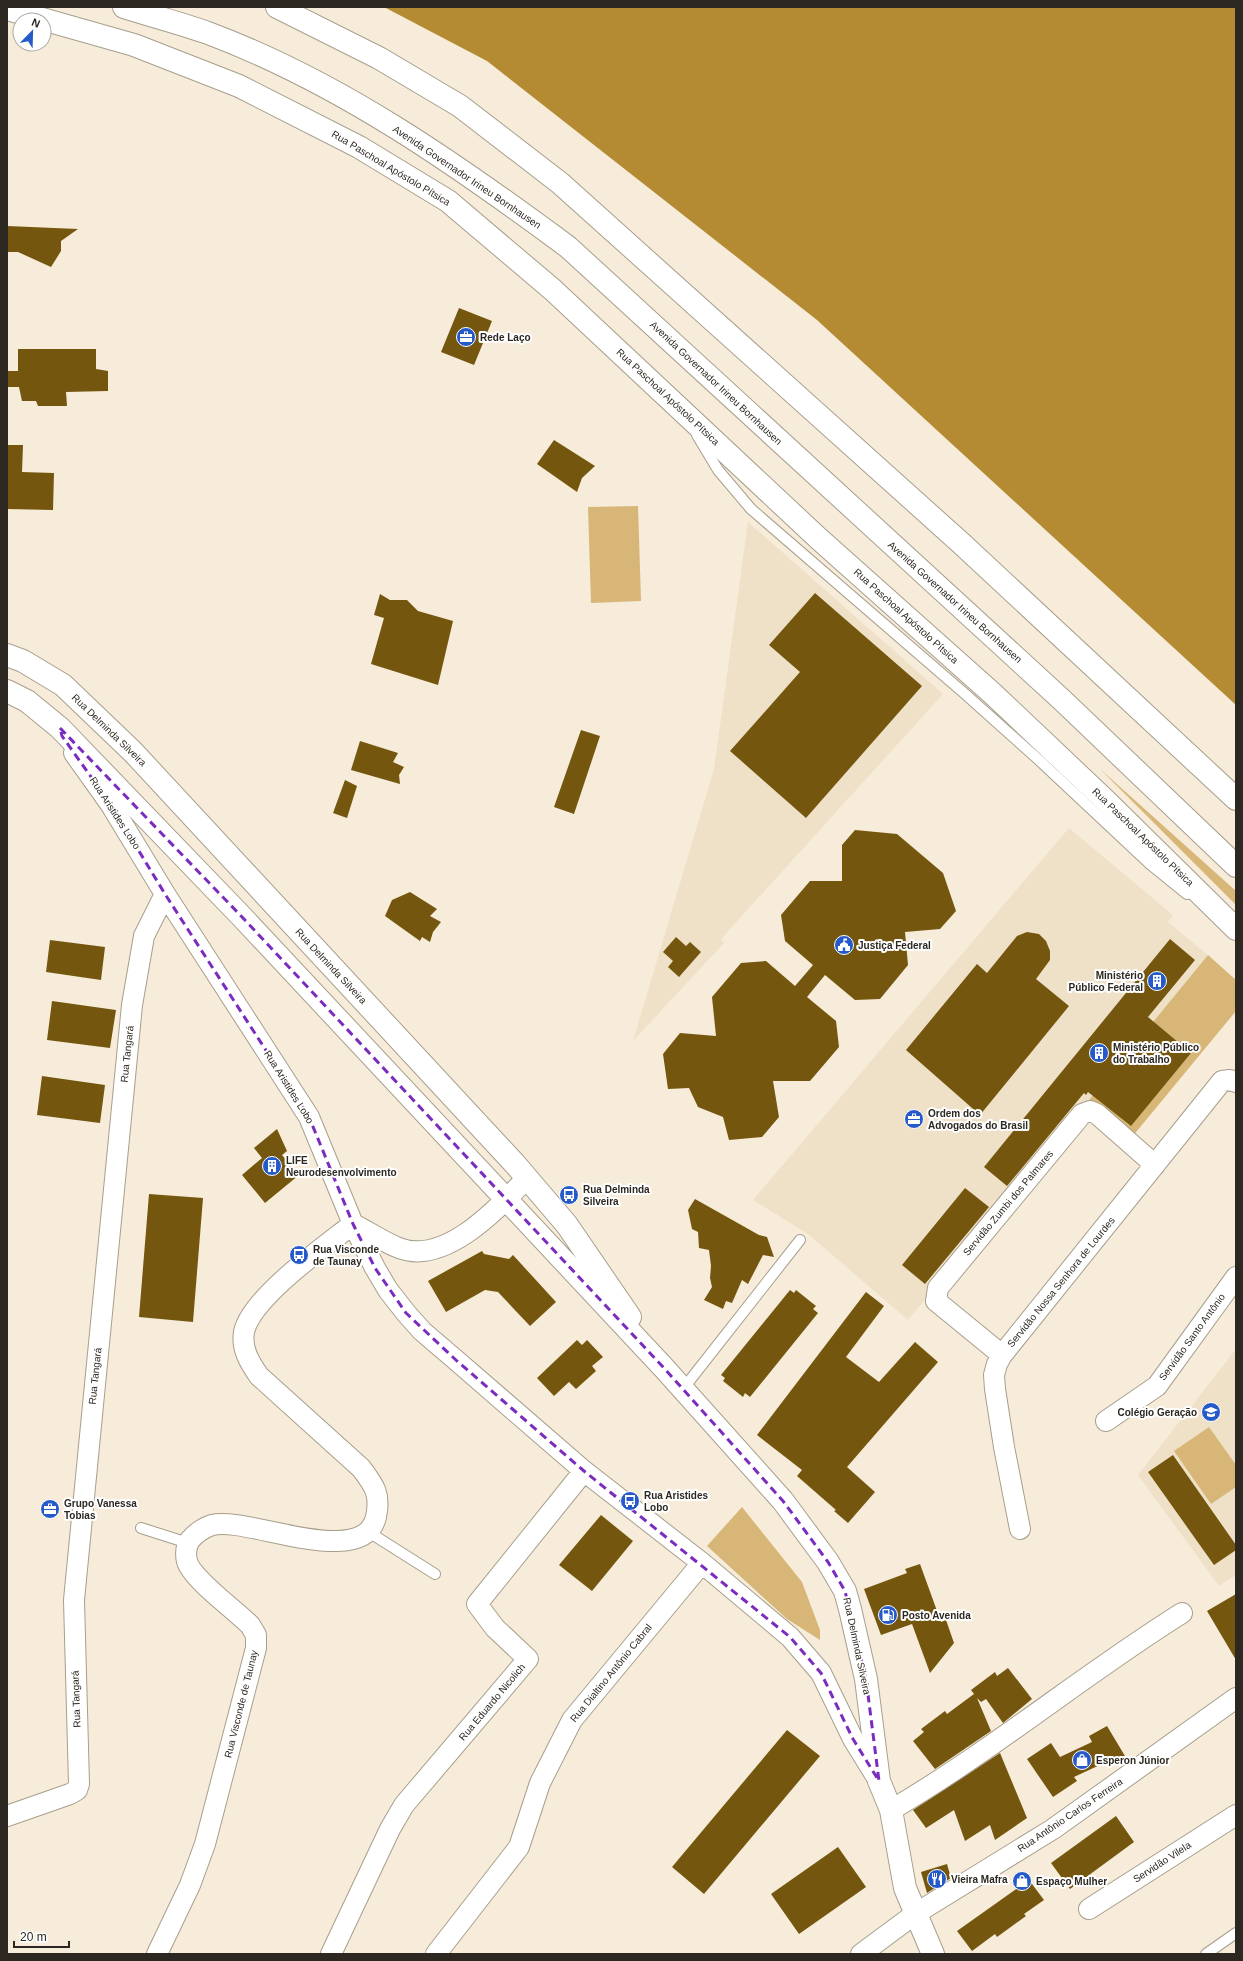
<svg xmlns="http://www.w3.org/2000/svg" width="1243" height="1961" viewBox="0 0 1243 1961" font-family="Arial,sans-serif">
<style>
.built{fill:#efe1c7}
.green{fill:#d7b678}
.water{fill:#b48a32}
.building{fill:#75560e}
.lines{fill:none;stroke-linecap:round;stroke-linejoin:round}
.lane-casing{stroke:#a79e8c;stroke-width:12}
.street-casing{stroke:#a79e8c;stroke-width:22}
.secondary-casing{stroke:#a79e8c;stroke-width:24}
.primary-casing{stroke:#a79e8c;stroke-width:24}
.highway-casing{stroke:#a79e8c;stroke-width:24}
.lane{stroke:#fff;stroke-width:10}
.street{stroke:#fff;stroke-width:20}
.secondary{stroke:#fff;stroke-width:22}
.primary{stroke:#fff;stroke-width:22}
.highway{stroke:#fff;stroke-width:22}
.marked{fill:none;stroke:#7b2cbf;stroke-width:3;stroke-dasharray:8 5;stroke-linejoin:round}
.labels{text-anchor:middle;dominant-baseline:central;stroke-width:4;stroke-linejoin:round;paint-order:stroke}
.street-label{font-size:10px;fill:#2c2821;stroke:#fff}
.poi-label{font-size:10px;font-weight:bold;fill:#2c2821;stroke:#fff;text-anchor:start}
</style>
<rect width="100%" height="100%" fill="#f6ecd9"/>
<path class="built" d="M748 522 943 694 721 939 724 943 633 1041 714 769Z
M1069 828 1173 915 1168 922 1208 955 908 1320 808 1234 753 1200Z
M1236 1349V1575L1219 1586 1138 1475Z"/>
<path class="green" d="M638 506 641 601 591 603 588 507Z
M1100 769 1236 891V905Z
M1208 955 1236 980V1011L1132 1137 1089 1100Z
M1209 1427 1236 1465V1487L1211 1504 1174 1451Z
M742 1507 802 1582 820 1630V1640L787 1619 707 1546Z"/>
<path class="water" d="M384 7H1236V705L817 320 487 61Z"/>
<path class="building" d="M7 226 78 229 61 241V251L51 267 18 252H7Z
M459 308 492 321 474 365 441 352Z
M18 349H96V369L108 371V391L66 392 67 406H38L36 401H22L19 387H7V371H18Z
M554 440 595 466 582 478 577 492 537 464Z
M7 445H23L22 472 54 473 53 510 7 509Z
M815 593 922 686 806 818 730 751 800 672 769 645Z
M380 594 390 600H407L418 611 453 621 438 685 371 664 384 618 374 615Z
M581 730 600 736 574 814 554 807Z
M360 741 398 753 393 762 404 767 399 775 400 784 351 770Z
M345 780 357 786 347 818 333 813Z
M855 830 897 834 943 873 956 911 940 929 905 932 908 965 880 999 855 1000 825 975 807 997 836 1021 839 1047 810 1081H773L779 1117 762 1137 729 1140 723 1117 698 1107 689 1088 668 1089 663 1054 680 1033 716 1036 712 997 741 963 766 961 795 986 813 965 785 941 781 915 810 881H842V845Z
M410 892 437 909 430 916 441 922 433 932 430 942 422 937 420 941 385 916 392 900Z
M1027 932 1039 934 1046 941 1050 951V960L1036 979 1069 1006 980 1115 906 1050 977 964 987 973 1017 936Z
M676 937 686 946 690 942 701 952 679 977 668 967 673 961 663 952Z
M1170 939 1195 960 1148 1017 1191 1053 1131 1126 1088 1092 1086 1095 1084 1093 1007 1186 984 1167Z
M50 940 105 947 101 980 46 972Z
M52 1001 116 1010 110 1048 47 1040Z
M42 1076 105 1085 100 1123 37 1115Z
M277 1129 287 1151 282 1155 299 1175 265 1203 242 1175 262 1158 254 1148Z
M965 1188 989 1207 925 1284 902 1265Z
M149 1194 203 1198 193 1322 139 1317Z
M695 1199 759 1235 767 1237 774 1257 763 1255 748 1284 742 1280 732 1303 726 1301 723 1309 704 1300 712 1287 710 1278 711 1266 709 1250 699 1248 698 1232 692 1229 688 1210Z
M482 1251 484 1254 509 1259 513 1255 556 1302 530 1326 498 1292 485 1290 446 1312 428 1281Z
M790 1290 794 1293 796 1290 816 1306 813 1309 818 1313 750 1397 745 1393 743 1397 723 1381 725 1378 721 1375Z
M866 1292 884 1306 846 1357 879 1382 915 1342 938 1362 847 1467 875 1492 848 1523 834 1511 836 1510 797 1476 802 1470 757 1435Z
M577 1340 582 1345 587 1340 603 1357 592 1366 596 1371 576 1389 569 1382 554 1396 537 1378Z
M1173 1455 1236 1545V1550L1214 1565 1148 1472Z
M601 1515 633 1541 592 1591 559 1565Z
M920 1564 941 1622 946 1620 954 1643 930 1673 912 1624 881 1635 864 1589 907 1573 905 1569Z
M1236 1594V1660L1207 1611Z
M1008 1668 1032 1699 1003 1723 986 1699 981 1702 977 1698 991 1731 935 1769 913 1741 924 1732 921 1729 945 1711 947 1714 974 1694 971 1690 995 1672 997 1676Z
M1107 1726 1125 1756 1106 1766 1104 1763 1074 1777 1077 1781 1053 1797 1027 1759 1051 1743 1060 1757 1092 1742 1089 1736Z
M787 1730 820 1756 704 1894 672 1867Z
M1000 1753 1027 1818 995 1840 990 1825 965 1841 954 1810 926 1828 913 1810Z
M1116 1816 1134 1842 1070 1889 1051 1863Z
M838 1847 866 1887 799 1934 771 1894Z
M947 1864 951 1878 927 1893 921 1872Z
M1029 1880 1044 1900 1024 1914 1026 1916 997 1937 995 1934 972 1951 957 1931Z"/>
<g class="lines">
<defs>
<path id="lane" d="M697 435 718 470 751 509 964 693 1039 760 1150 864 1187 894
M683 1389 800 1240
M141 1528 188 1543
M367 1531 435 1574
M1206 1954 1236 1933"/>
<path id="street" d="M74 753 111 805 165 894 309 1117 353 1224 375 1268 388 1290 406 1313 422 1331 457 1361 584 1471 702 1563 790 1637 821 1673 853 1739 879 1781
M1002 1355 936 1301 938 1288 1082 1114 1090 1111 1097 1114 1155 1165
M1106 1421 1157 1386 1236 1277
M1020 1529 1004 1447 995 1389 994 1375 997 1364 1002 1355 1222 1081 1230 1080 1236 1082
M891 1810C992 1751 1083 1675 1182 1613
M7 1816 70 1794 77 1790 79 1784 74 1600 132 1005 144 936 165 894
M1089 1909 1236 1815
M157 1954 190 1885 205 1844 256 1648V1635L250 1625C234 1609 199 1584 189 1566 185 1559 185 1547 190 1540 196 1533 203 1528 212 1525 247 1516 363 1571 376 1517 381 1494 374 1485 361 1468L259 1376C250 1363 241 1349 244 1332 251 1298 325 1246 353 1224 368 1231 383 1242 399 1248 445 1266 498 1208 527 1178
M331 1954 390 1829 404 1805 528 1659 495 1628 477 1604 584 1471
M436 1954 519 1847 540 1783 572 1720 702 1563
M861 1954 915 1914 1053 1829 1236 1698"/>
<path id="secondary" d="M7 655 23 661 63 685 133 752 515 1164 567 1225 630 1317
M7 691 27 701 60 728 243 918 664 1368 783 1501 828 1562 845 1591 850 1609 866 1679 879 1781 891 1810 905 1888 933 1954"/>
<path id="primary" d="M7 9 134 45 239 86 359 147 448 201 553 290 818 538 993 694 1105 800 1236 929"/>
<path id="highway" d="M124 7C152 16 180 23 208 33 339 82 456 164 568 247L1061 699 1236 866
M277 7 379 58 460 106 560 183 962 544 1236 799"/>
</defs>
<use href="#lane" class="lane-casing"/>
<use href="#street" class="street-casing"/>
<use href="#secondary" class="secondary-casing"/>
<use href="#primary" class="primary-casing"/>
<use href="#highway" class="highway-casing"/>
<use href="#lane" class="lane"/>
<use href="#street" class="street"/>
<use href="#secondary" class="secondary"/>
<use href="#primary" class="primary"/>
<use href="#highway" class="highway"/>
</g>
<path class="marked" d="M60 728 243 918 664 1368 783 1501 828 1562 845 1591 866 1679 879 1781 853 1739 821 1673 790 1637 584 1471 457 1361 406 1313 375 1268 353 1224 309 1117 165 894 111 805 62 736Z"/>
<defs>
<symbol id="office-disc" viewBox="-11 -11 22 22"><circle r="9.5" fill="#255ac8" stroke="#fff"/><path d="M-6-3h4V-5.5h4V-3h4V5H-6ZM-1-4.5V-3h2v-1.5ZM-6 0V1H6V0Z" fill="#fff"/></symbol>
<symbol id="civic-disc" viewBox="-11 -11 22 22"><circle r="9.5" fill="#255ac8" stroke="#fff"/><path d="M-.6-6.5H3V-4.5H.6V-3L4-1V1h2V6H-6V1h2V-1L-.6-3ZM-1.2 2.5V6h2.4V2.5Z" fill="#fff"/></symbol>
<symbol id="building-disc" viewBox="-11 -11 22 22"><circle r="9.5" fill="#255ac8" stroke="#fff"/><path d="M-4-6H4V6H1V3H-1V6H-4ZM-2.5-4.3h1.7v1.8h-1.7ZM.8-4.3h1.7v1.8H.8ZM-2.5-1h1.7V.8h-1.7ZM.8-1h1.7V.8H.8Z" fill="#fff"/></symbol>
<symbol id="bus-disc" viewBox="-11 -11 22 22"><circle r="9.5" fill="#255ac8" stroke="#fff"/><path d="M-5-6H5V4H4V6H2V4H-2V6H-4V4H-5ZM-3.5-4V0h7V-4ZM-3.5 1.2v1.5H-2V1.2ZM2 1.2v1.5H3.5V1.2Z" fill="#fff"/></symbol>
<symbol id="school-disc" viewBox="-11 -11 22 22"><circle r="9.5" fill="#255ac8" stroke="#fff"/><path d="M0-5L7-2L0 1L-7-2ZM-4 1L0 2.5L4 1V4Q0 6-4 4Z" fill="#fff"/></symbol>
<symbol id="fuel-disc" viewBox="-11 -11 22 22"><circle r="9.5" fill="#255ac8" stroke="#fff"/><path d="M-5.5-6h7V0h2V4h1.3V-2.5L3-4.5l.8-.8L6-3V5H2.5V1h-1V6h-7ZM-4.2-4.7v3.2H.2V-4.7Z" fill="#fff"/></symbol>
<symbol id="shop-disc" viewBox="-11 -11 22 22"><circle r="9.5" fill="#255ac8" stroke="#fff"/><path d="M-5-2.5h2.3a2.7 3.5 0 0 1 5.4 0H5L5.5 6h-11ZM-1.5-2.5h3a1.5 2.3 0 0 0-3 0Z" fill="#fff"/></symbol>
<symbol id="restaurant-disc" viewBox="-11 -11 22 22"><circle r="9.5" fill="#255ac8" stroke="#fff"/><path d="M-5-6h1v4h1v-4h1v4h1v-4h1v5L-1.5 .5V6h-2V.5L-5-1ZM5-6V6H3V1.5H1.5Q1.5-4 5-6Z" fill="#fff"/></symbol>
</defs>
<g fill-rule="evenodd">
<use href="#office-disc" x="455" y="326" width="22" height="22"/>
<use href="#civic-disc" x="833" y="934" width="22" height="22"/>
<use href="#building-disc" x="1146" y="970" width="22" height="22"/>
<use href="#building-disc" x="1088" y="1042" width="22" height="22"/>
<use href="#office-disc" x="903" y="1108" width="22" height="22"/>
<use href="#building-disc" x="261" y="1155" width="22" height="22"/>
<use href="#bus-disc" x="558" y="1184" width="22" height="22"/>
<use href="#bus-disc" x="288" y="1244" width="22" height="22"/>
<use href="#school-disc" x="1200" y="1401" width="22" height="22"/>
<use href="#bus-disc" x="619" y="1490" width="22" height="22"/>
<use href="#office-disc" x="39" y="1498" width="22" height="22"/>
<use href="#fuel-disc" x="877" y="1604" width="22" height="22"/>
<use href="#shop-disc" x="1071" y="1749" width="22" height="22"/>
<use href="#restaurant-disc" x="926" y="1868" width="22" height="22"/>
<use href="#shop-disc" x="1011" y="1870" width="22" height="22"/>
</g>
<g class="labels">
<g class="street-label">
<text transform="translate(391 168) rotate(31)">Rua Paschoal Apóstolo Pítsica</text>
<text transform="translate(467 177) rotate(34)">Avenida Governador Irineu Bornhausen</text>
<text transform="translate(716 383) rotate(43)">Avenida Governador Irineu Bornhausen</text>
<text transform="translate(668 397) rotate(43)">Rua Paschoal Apóstolo Pítsica</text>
<text transform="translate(955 602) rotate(42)">Avenida Governador Irineu Bornhausen</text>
<text transform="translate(906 616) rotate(42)">Rua Paschoal Apóstolo Pítsica</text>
<text transform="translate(109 730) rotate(44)">Rua Delminda Silveira</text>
<text transform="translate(115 813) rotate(57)">Rua Aristides Lobo</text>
<text transform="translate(1143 837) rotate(44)">Rua Paschoal Apóstolo Pítsica</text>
<text transform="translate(331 966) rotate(47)">Rua Delminda Silveira</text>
<text transform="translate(127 1054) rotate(-84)">Rua Tangará</text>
<text transform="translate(289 1087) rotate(58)">Rua Aristides Lobo</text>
<text transform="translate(1008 1203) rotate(-50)">Servidão Zumbi dos Palmares</text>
<text transform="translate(1061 1282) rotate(-51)">Servidão Nossa Senhora de Lourdes</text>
<text transform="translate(1192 1337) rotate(-54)">Servidão Santo Antônio</text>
<text transform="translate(95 1376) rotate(-84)">Rua Tangará</text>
<text transform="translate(857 1646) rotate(78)">Rua Delminda Silveira</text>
<text transform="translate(611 1673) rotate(-51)">Rua Dialtino Antônio Cabral</text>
<text transform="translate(76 1699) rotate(-92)">Rua Tangará</text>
<text transform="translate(492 1702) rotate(-50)">Rua Eduardo Nicolich</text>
<text transform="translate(241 1704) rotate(-76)">Rua Visconde de Taunay</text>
<text transform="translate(1070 1815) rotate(-34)">Rua Antônio Carlos Ferreira</text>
<text transform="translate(1162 1862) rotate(-33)">Servidão Vilela</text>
</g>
<g class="poi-label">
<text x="480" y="337">Rede Laço</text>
<text x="858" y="945">Justiça Federal</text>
<text x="1143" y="975" text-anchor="end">Ministério<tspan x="1143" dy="12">Público Federal</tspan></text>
<text x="1113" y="1047">Ministério Público<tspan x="1113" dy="12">do Trabalho</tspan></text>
<text x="928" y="1113">Ordem dos<tspan x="928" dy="12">Advogados do Brasil</tspan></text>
<text x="286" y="1160">LIFE<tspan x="286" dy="12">Neurodesenvolvimento</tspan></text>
<text x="583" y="1189">Rua Delminda<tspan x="583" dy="12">Silveira</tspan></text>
<text x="313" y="1249">Rua Visconde<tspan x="313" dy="12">de Taunay</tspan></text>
<text x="1197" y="1412" text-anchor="end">Colégio Geração</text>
<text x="644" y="1495">Rua Aristides<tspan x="644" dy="12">Lobo</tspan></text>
<text x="64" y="1503">Grupo Vanessa<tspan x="64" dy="12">Tobias</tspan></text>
<text x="902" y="1615">Posto Avenida</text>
<text x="1096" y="1760">Esperon Júnior</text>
<text x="951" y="1879">Vieira Mafra</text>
<text x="1036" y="1881">Espaço Mulher</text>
</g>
</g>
<rect width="1243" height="1961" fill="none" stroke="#2c2821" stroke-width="16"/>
<g transform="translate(32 32) rotate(23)"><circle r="19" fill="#ffffff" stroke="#aba9a6"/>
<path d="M0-3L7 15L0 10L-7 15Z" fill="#255ac8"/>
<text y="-6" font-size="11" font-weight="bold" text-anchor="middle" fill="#2c2821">N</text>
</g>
<path d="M14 1941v6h55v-6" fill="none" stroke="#2c2821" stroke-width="2"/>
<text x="20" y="1941" font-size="12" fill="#2c2821" stroke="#ffffff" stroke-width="3" paint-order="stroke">20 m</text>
</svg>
